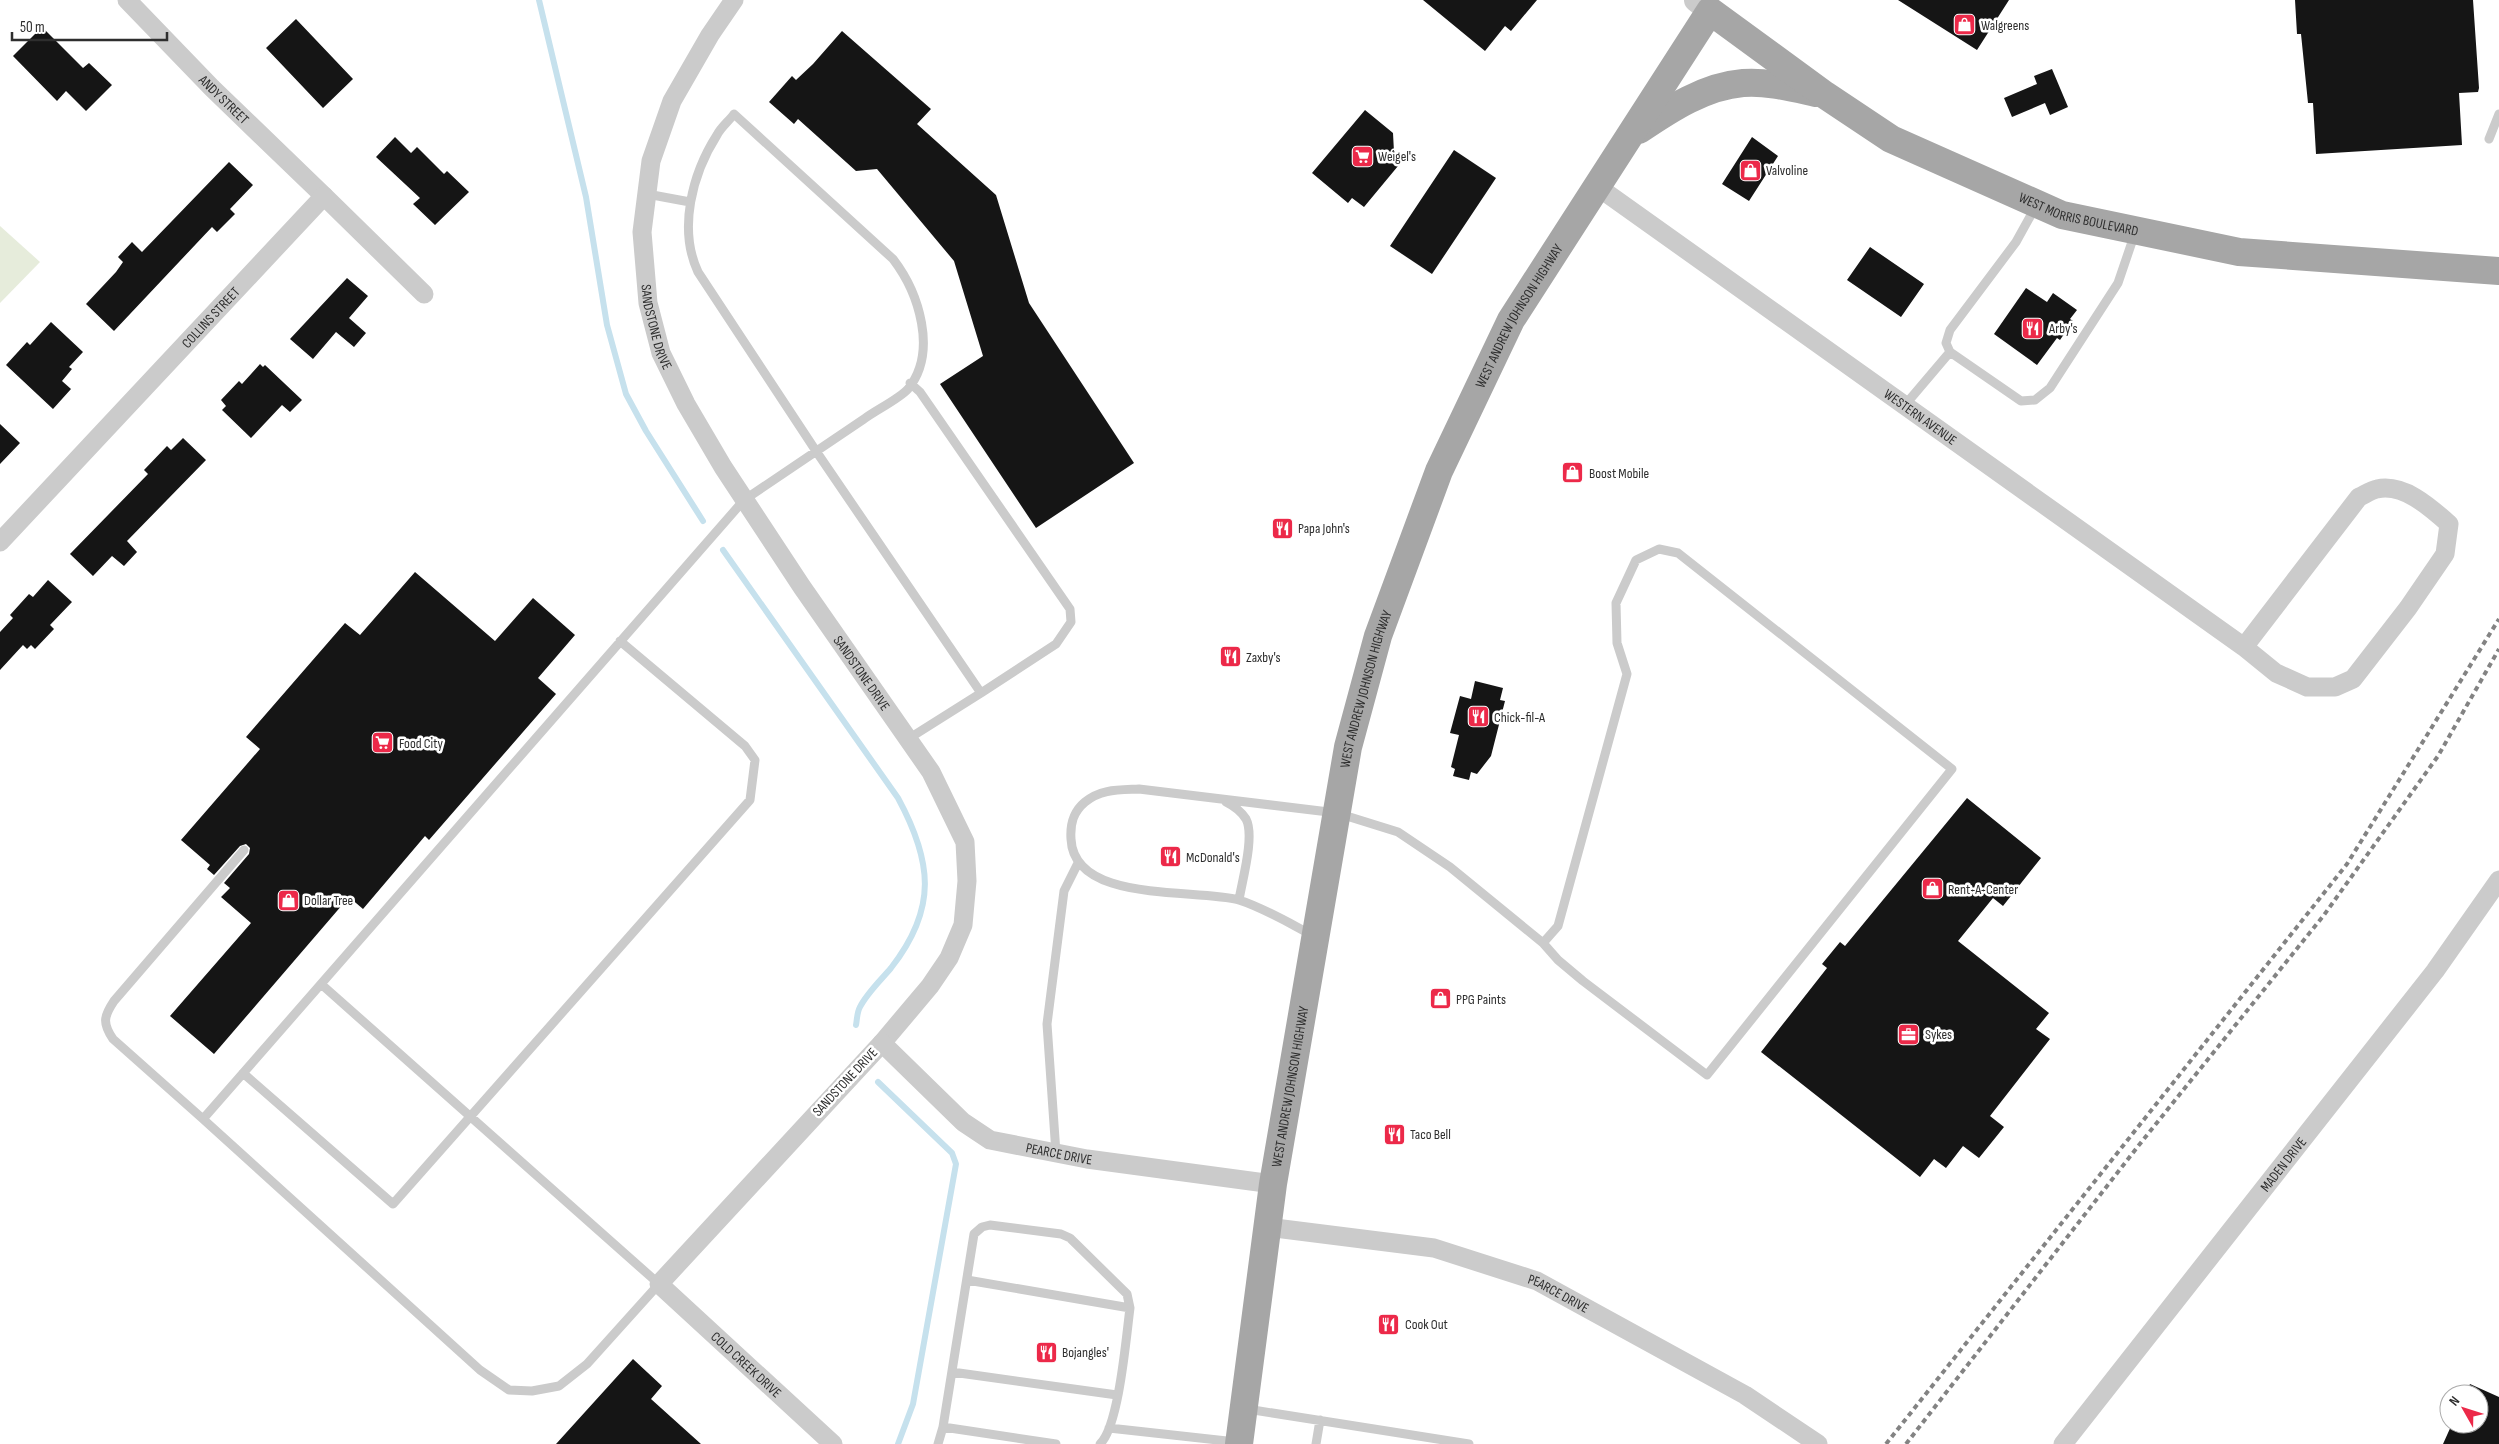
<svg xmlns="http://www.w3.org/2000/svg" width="2499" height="1444" viewBox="0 0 2499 1444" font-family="'Sofia Sans Condensed',sans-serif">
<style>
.green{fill:#e6ecdb}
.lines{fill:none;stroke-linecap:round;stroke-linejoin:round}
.stream{stroke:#c6e1ed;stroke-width:6}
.building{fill:#151515}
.service{stroke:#cbcbcb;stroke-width:9}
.minor{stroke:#cbcbcb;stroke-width:19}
.tertiary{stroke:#cbcbcb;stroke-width:24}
.primary{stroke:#a6a6a6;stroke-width:28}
.rail{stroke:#838383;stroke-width:4;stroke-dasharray:5 4;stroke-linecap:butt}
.labels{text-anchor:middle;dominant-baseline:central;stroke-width:5;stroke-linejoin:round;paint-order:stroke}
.poi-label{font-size:14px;fill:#2e2e2e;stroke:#fff;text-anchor:start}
.street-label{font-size:14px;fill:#2e2e2e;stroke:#fff}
</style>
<rect width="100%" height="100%" fill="#fff"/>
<path class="green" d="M0 226 40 262 0 303Z"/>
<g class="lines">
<path class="stream" d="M539 0 586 197 607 325 626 394 646 431 703 521
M723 550 898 798C932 861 938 908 891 968 881 980 867 993 860 1007 857 1012 857 1020 856 1025
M878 1082 952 1153 956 1164 913 1404 898 1444"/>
</g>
<path class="building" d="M1423 0H1537L1511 31 1505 26 1485 51Z
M1898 0H2009L1977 50Z
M2295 0H2473L2479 88 2478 92 2459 93 2462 145 2316 154 2313 103H2308L2301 34H2297Z
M296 19 353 79 323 108 266 48Z
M42 27 83 68 89 63 112 85 86 111 66 91 57 101 13 56Z
M842 31 931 109 917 124 996 195 1029 303 1134 463 1036 528 940 384 983 356 954 261 877 169 856 171 798 119 794 124 769 102 792 76 796 80 813 64Z
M2052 69 2068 107 2050 115 2045 103 2012 117 2004 98 2037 84 2034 76Z
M1365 110 1393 133 1394 152 1403 160 1364 207 1352 198 1348 203 1312 173Z
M395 137 411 153 417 147 444 174 447 171 469 192 435 225 413 204 420 198 376 157Z
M1752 137 1778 156 1749 201 1722 184Z
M1454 150 1496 178 1432 274 1390 246Z
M229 162 253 185 230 209 235 214 217 232 212 227 114 331 86 304 116 272 123 262 118 257 132 242 142 252Z
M1870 247 1924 284 1901 317 1847 280Z
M347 278 368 296 349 318 366 333 354 347 336 332 313 359 290 339Z
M2026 288 2047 302 2053 293 2077 310 2070 319 2073 321 2060 340 2057 338 2037 365 1994 334Z
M51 322 83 352 69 367 72 369 62 381 71 389 53 409 6 365 27 342 30 345Z
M260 364 263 367 265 365 302 400 290 412 282 405 251 438 222 410 226 406 221 400 239 381 242 384Z
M0 424 20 443 0 464Z
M183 438 206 460 127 541 137 552 124 566 112 556 93 576 70 554 148 474 144 470 167 446 171 450Z
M415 572 495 641 533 598 575 635 538 678 556 694 429 840 425 836 363 909 349 897 214 1054 170 1016 251 923 221 897 230 888 224 883 249 854 250 848 246 844 240 846 214 875 207 869 210 865 181 840 260 749 246 737 345 623 360 635Z
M48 580 72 602 50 625 54 629 35 649 31 645 27 649 23 645 0 670V632L13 618 10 615 29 594 33 597Z
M1475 681 1503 688 1500 700 1505 701 1491 756 1477 774 1471 772 1469 780 1453 776 1455 769 1451 767 1459 735 1450 733 1460 696 1471 699Z
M1967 798 2041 858 2003 906 1993 898 1958 941 2049 1013 2036 1029 2050 1039 1990 1116 2004 1127 1979 1158 1963 1146 1946 1168 1934 1159 1920 1177 1761 1052 1827 968 1822 964 1840 942 1845 946Z
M633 1359 662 1386 651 1399 701 1444H556Z
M2470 1384 2499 1397V1444H2443L2452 1424H2479V1394H2465Z"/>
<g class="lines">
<path class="service" d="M2489 139 2499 114
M647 194 690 202
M2036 206 2016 242 1950 330 1946 343 1950 352 2021 401 2035 400 2050 388 2118 283 2135 233
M910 383 920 392 1070 609 1071 622 1056 644 981 693
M1905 405 1950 352
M1226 802C1234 806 1241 811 1246 819 1255 836 1242 881 1239 900
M1312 935C1289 923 1264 908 1239 900 1195 888 1074 904 1071 839 1070 824 1073 812 1085 802 1101 789 1118 790 1139 789L1337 813 1398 832 1450 867 1543 943 1558 960 1583 981 1707 1075 1952 769 1678 553 1659 549 1636 560 1616 603 1617 643 1627 674 1558 926 1543 943
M321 984 659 1284 587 1364 559 1386 532 1391 509 1390 480 1370 203 1119 744 500C784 473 824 446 864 419 876 410 899 399 908 389 938 352 919 293 893 259L734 114C729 121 721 127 717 135 692 174 678 229 698 272L816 451 981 693 908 739
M243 1073 393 1204 750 800 755 760 745 746 620 641
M203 1119 113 1039C102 1023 104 1016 114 1001L244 850
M1056 1153 1047 1024 1064 891 1078 863
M967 1280 1130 1308
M952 1372 1117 1395
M1247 1409 1469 1444
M943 1427 1056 1444
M1109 1428 1236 1442
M938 1444 943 1427 974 1234 982 1227 990 1225 1061 1234 1070 1238 1127 1294 1130 1308C1126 1338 1119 1426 1100 1444
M1316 1444 1320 1420"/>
<g class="minor">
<path id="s1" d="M127 0 212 88 324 196"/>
<path id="s2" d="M734 0 710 35 672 101 651 161 642 232 648 303 661 353 686 404 723 467 802 587 931 772 965 842 967 881 963 925 949 958 930 986 882 1043 659 1284 833 1444"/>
<path id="s3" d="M1598 187 2244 647 2276 673 2307 687H2335L2353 679 2408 608 2445 554 2449 524C2431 508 2404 483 2377 489 2371 490 2364 495 2359 497L2244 647"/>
<path id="s4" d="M0 542 324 196 424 294"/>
<path id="s5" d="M882 1043 963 1122 990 1140 1087 1159 1273 1184"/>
<path id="s6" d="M1267 1227 1434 1248 1537 1281 1745 1395 1818 1444"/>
<path id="s7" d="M2063 1444 2435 971 2499 880"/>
</g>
<path class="tertiary" d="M1696 0 1710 11"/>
<g class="primary">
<path d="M1639 130C1670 109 1705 86 1743 83 1767 81 1793 88 1816 93"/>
<path id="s8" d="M1239 1444 1273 1184 1348 747 1378 636 1439 471 1511 320 1710 11 1825 95 1891 139 2062 215 2239 252 2499 271"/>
</g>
<path class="rail" d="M1886 1444 2347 864 2499 619
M1906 1444 2139 1145 2324 915 2438 756 2499 649"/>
</g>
<defs>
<symbol id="shop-square" viewBox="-11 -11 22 22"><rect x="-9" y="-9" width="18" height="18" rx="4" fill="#ec2949" stroke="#fff"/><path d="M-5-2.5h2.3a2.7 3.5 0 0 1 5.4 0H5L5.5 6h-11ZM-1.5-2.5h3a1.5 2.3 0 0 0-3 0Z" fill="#fff"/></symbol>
<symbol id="supermarket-square" viewBox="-11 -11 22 22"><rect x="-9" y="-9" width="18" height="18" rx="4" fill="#ec2949" stroke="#fff"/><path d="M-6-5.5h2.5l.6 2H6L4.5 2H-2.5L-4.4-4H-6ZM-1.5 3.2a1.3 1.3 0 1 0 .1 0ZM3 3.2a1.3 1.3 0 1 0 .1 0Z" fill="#fff"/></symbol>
<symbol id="restaurant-square" viewBox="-11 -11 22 22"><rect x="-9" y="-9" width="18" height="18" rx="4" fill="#ec2949" stroke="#fff"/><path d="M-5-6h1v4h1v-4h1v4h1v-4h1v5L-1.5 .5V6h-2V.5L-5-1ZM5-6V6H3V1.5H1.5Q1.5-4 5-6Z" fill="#fff"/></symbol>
<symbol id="office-square" viewBox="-11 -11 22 22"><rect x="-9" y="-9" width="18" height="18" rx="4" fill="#ec2949" stroke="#fff"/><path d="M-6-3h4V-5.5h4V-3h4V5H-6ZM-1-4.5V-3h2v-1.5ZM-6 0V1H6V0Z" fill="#fff"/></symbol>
</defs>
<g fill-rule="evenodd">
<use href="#shop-square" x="1952" y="12" width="25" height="25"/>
<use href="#supermarket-square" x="1350" y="144" width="25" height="25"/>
<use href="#shop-square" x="1738" y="158" width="25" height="25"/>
<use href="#restaurant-square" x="2020" y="316" width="25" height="25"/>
<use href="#shop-square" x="1560" y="460" width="25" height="25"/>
<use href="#restaurant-square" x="1270" y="516" width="25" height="25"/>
<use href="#restaurant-square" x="1218" y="644" width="25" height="25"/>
<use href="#restaurant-square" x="1466" y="704" width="25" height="25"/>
<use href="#supermarket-square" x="370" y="730" width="25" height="25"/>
<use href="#restaurant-square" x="1158" y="844" width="25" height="25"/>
<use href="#shop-square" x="1920" y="876" width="25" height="25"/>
<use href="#shop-square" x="276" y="888" width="25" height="25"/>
<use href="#shop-square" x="1428" y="986" width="25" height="25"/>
<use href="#office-square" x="1896" y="1022" width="25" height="25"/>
<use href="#restaurant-square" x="1382" y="1122" width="25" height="25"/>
<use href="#restaurant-square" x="1376" y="1312" width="25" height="25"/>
<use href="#restaurant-square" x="1034" y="1340" width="25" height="25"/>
</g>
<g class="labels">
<g class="poi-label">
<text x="1981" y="25">Walgreens</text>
<text x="1378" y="156">Weigel's</text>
<text x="1766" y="170">Valvoline</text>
<text x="2049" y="328">Arby's</text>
<text x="1589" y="473">Boost Mobile</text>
<text x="1298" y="528">Papa John's</text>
<text x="1246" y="657">Zaxby's</text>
<text x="1494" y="717">Chick-fil-A</text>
<text x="399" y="743">Food City</text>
<text x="1186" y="857">McDonald's</text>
<text x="1948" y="889">Rent-A-Center</text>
<text x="304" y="900">Dollar Tree</text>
<text x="1456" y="999">PPG Paints</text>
<text x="1925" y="1034">Sykes</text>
<text x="1410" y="1134">Taco Bell</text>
<text x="1405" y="1324">Cook Out</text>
<text x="1062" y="1352">Bojangles'</text>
</g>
<g class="street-label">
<text stroke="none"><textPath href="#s1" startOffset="139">ANDY STREET</textPath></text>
<text stroke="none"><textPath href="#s8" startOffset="1956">WEST MORRIS BOULEVARD</textPath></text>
<text stroke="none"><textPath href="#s8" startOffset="1171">WEST ANDREW JOHNSON HIGHWAY</textPath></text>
<text stroke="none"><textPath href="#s4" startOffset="308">COLLINS STREET</textPath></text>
<text stroke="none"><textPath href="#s2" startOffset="350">SANDSTONE DRIVE</textPath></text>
<text stroke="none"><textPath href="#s3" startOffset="396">WESTERN AVENUE</textPath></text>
<text stroke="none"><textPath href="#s2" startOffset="755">SANDSTONE DRIVE</textPath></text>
<text stroke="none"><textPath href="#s8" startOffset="766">WEST ANDREW JOHNSON HIGHWAY</textPath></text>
<text transform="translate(845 1082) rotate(-47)">SANDSTONE DRIVE</text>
<text stroke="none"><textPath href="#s8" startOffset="361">WEST ANDREW JOHNSON HIGHWAY</textPath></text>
<text stroke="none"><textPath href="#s5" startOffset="216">PEARCE DRIVE</textPath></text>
<text stroke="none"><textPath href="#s7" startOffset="356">MADEN DRIVE</textPath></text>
<text stroke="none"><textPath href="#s6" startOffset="301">PEARCE DRIVE</textPath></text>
<text stroke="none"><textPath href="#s2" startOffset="1628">COLD CREEK DRIVE</textPath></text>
</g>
</g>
<g transform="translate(2464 1409) rotate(309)"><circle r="24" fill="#ffffff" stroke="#ababab"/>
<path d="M0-4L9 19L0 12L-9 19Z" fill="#ec2949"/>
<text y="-8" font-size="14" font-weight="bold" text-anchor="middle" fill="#2e2e2e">N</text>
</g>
<path d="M12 32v8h155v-8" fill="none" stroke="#2e2e2e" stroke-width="2.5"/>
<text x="20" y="32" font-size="15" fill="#2e2e2e" stroke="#ffffff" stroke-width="4" paint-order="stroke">50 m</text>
</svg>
